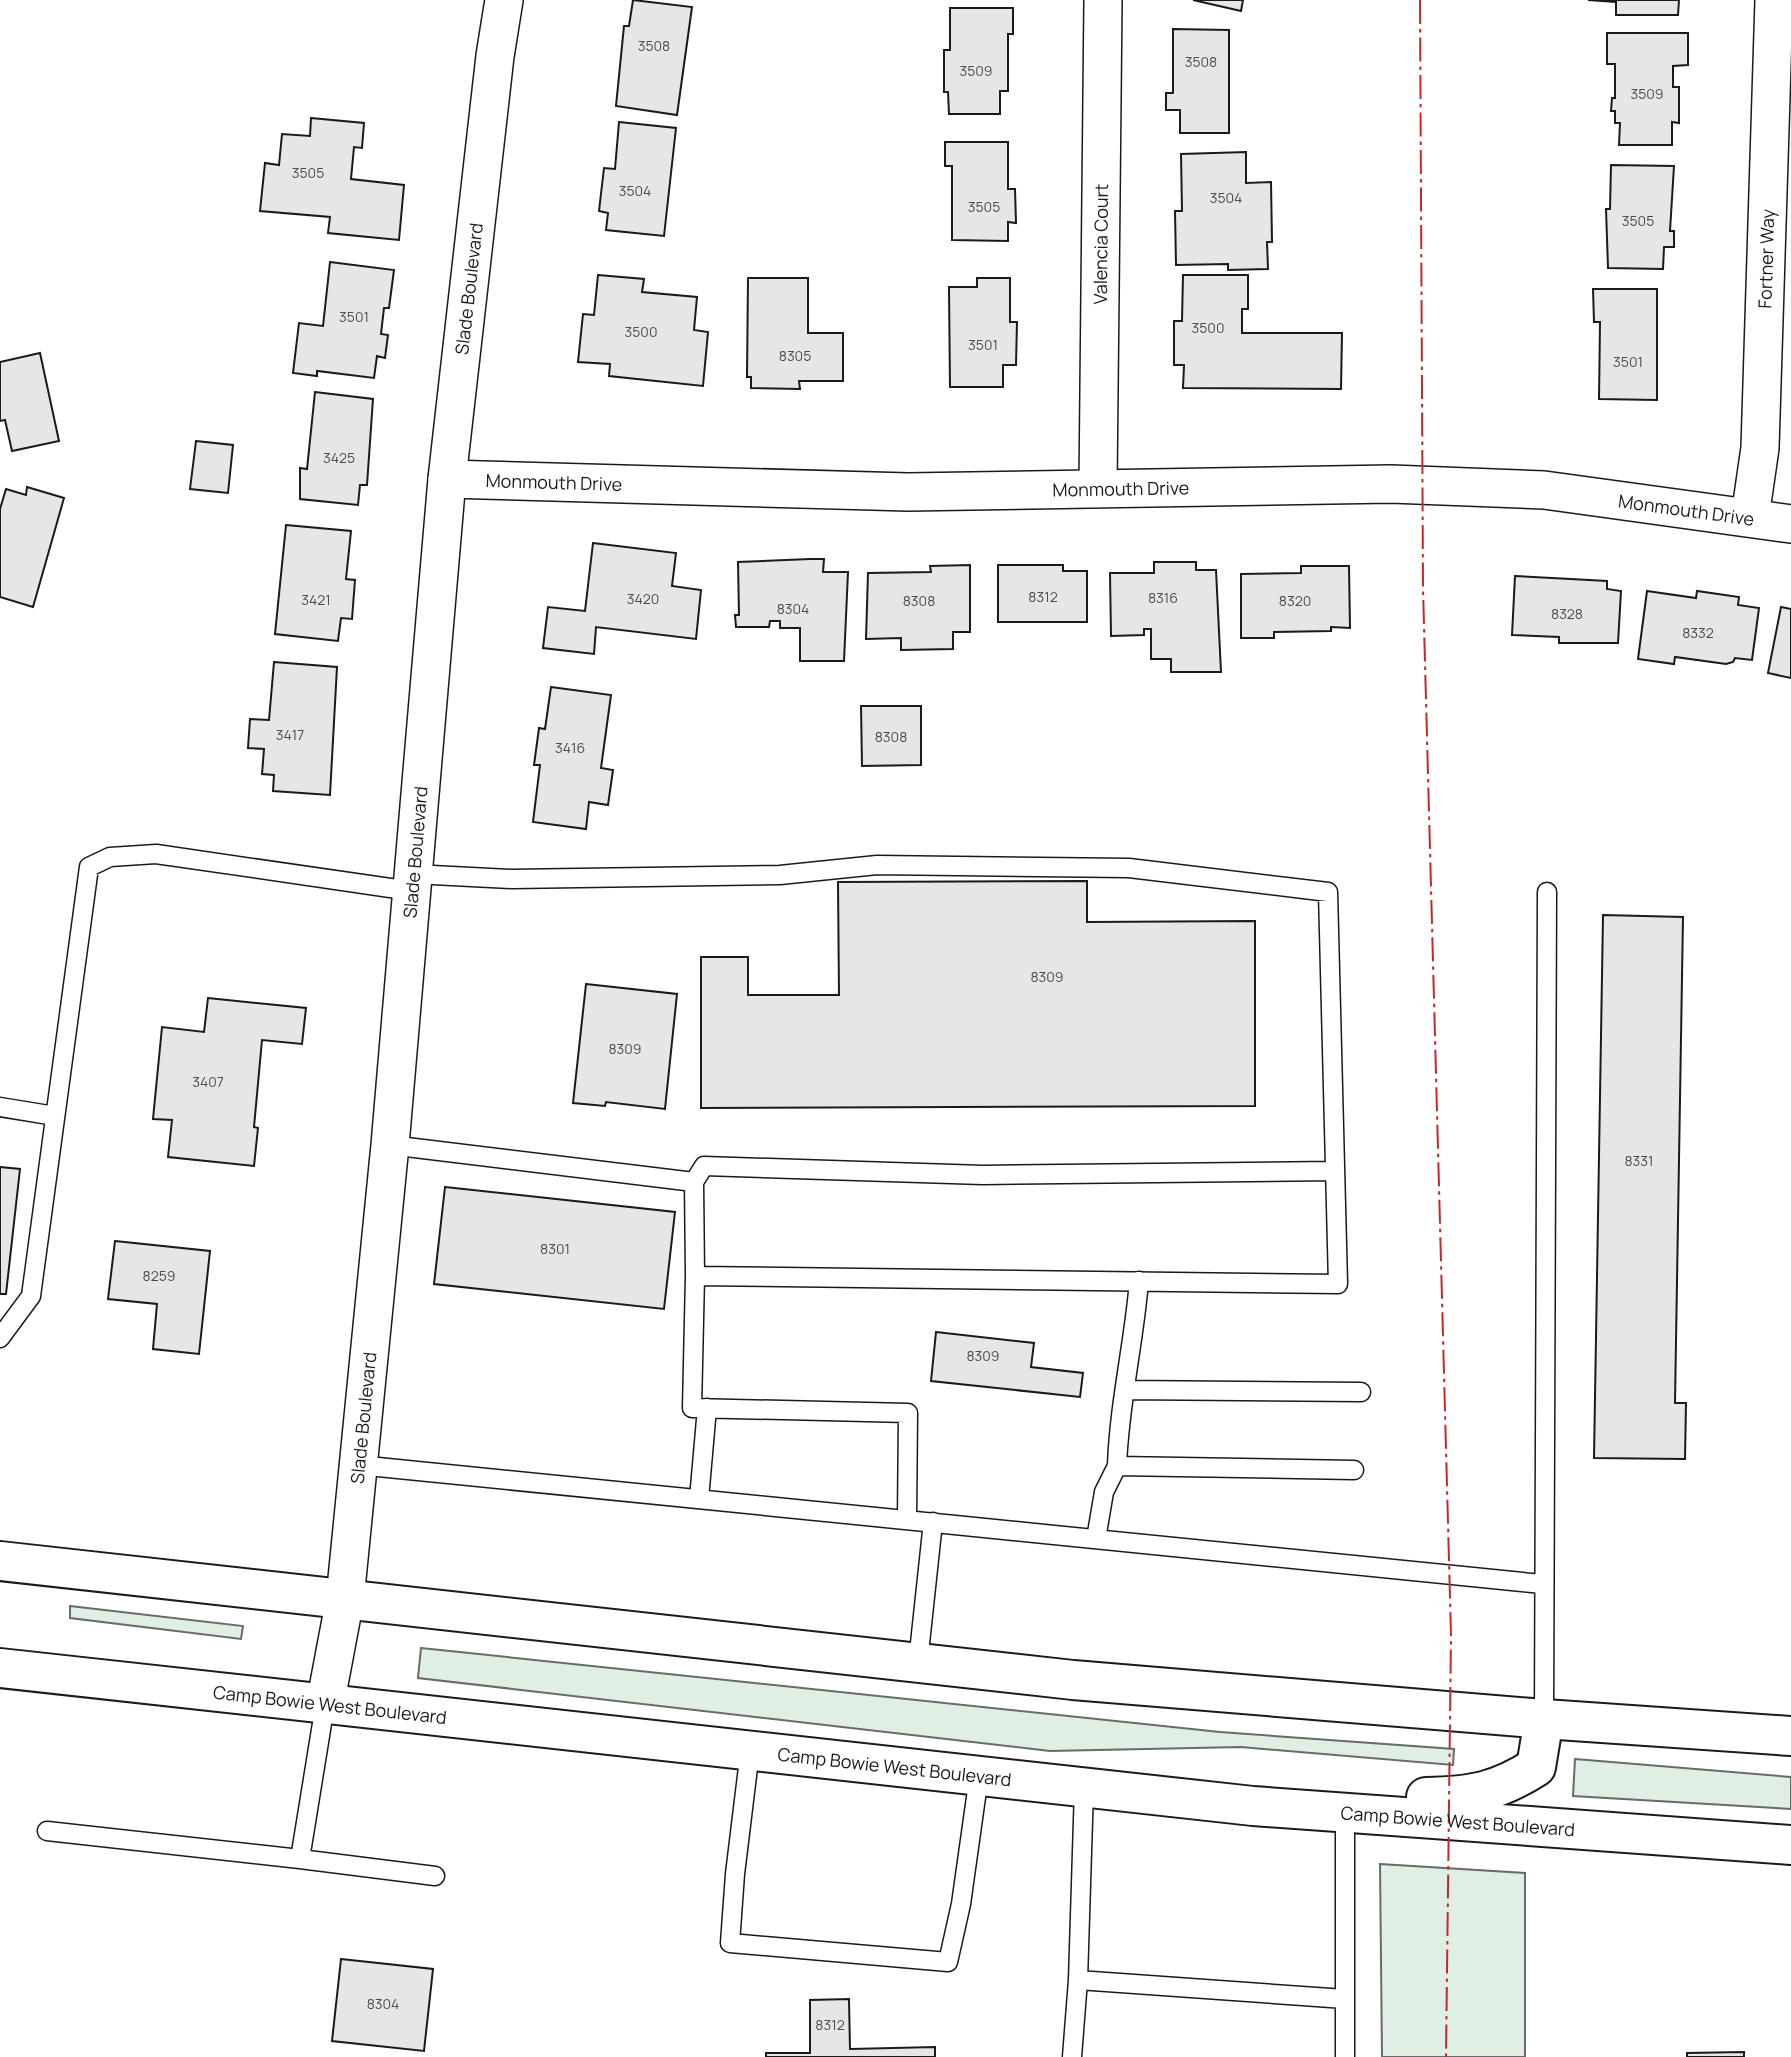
<svg xmlns="http://www.w3.org/2000/svg" width="1791" height="2057" viewBox="0 0 1791 2057" font-family="Manrope,sans-serif">
<style>
.green{fill:#e0efe3;stroke:#6a6a6a;stroke-width:2}
.building{fill:#e6e6e6;stroke:#1a1a1a;stroke-width:2}
.lines{fill:none;stroke-linecap:round;stroke-linejoin:round}
.service-casing{stroke:#1a1a1a;stroke-width:21}
.minor-casing{stroke:#1a1a1a;stroke-width:40}
.primary-casing{stroke:#1a1a1a;stroke-width:42}
.service{stroke:#fff;stroke-width:18}
.minor{stroke:#fff;stroke-width:37}
.primary{stroke:#fff;stroke-width:38}
.power{stroke:#c62828;stroke-width:2;stroke-dasharray:24 5 3.5 5;stroke-linecap:butt}
.labels{text-anchor:middle;dominant-baseline:central;stroke-width:5;stroke-linejoin:round;paint-order:stroke}
.number-label{font-size:14px;fill:#4d4d4d}
.street-label{font-size:18px;fill:#1a1a1a;stroke:#fff}
</style>
<rect width="100%" height="100%" fill="#fff"/>
<path class="green" d="M70 1606 243 1626 241 1639 70 1618Z
M421 1648 1220 1732 1454 1749 1453 1765 1241 1747 1050 1751 418 1678Z
M1575 1759 1791 1777V1809L1573 1796Z
M1380 1864 1525 1873V2057H1382Z"/>
<path class="building" d="M633 0 692 7 677 115 616 106 624 26H629Z
M1193 0H1243L1241 11Z
M1588 0H1679L1678 15H1616V2Z
M950 8H1013V34H1008V91H1000V114H949L948 92H944V50H950Z
M1173 29 1229 30V133H1180V110H1166V93H1173Z
M1607 33H1688V65L1673 66V87H1679V123L1672 122V145H1619L1620 123H1615V111H1611L1612 98H1615V64H1607Z
M311 118 364 123 362 148 354 147 351 179 404 185 399 240 328 233 330 217 260 211 265 163 279 165 282 134 310 136Z
M619 122 676 128 664 236 606 230 608 213 599 211 604 168 615 169Z
M945 142H1008V189H1015L1016 223 1008 222V241L952 240V166H945Z
M1246 152V183L1271 182 1272 242H1267L1268 269 1228 270V264L1176 265 1175 211H1182L1181 154Z
M1611 165 1674 166 1670 231H1674V247H1664L1663 269 1608 268 1606 209H1610Z
M330 262 394 270 389 308H384L381 334 388 335 385 358 377 356 374 378 317 371V376L293 373 299 323 323 326Z
M598 275 644 279 642 292 697 297 694 330 708 332 703 386 609 376 610 364 578 362 583 314 594 315Z
M1183 275H1248V309H1242V333H1342L1341 389 1183 388 1184 365H1174V321H1182Z
M748 278H808V333H843V381H799L800 389 751 388V377H747Z
M977 278H1010V322H1017L1016 365H1003V387H950L949 287H977Z
M1593 289H1657V400L1599 399 1600 322H1594Z
M40 353 59 441 12 451 5 420 0 421V362Z
M315 392 373 399 367 485H360L358 505 300 499V468L307 469Z
M196 441 233 445 228 493 190 489Z
M27 487 64 498 33 607 0 597V509L6 489 26 495Z
M286 525 351 531 346 579 355 580 352 619 341 618 338 641 275 634Z
M593 543 676 553 672 586 701 590 696 639 596 627 594 654 543 648 548 607 585 611Z
M810 559H824L823 572H848L844 661H800V628H780V621H770L769 627H736L735 615H739L738 562Z
M1154 562H1196V570H1216L1221 672H1171V659H1151V629H1144V635L1111 636 1110 573H1154Z
M970 565V632H953V649L901 650V638L866 639 868 573 931 572 930 566Z
M998 565H1063V571H1087V622H998Z
M1301 566H1349L1350 628 1331 627V631L1274 632V638H1241V574L1301 573Z
M1515 576 1607 581V589L1621 591 1618 643H1559V637L1512 635Z
M1647 591 1696 598 1697 591 1739 597 1738 605 1759 608 1752 660 1735 658 1733 662 1726 664 1675 657 1674 664 1638 659Z
M1781 607 1791 609V678L1768 673Z
M274 662 337 667 330 795 273 791 274 775 262 774 264 749 248 748 250 719 269 720Z
M551 687 611 695 601 768 613 770 608 805 589 802 586 829 533 822 540 765H534L539 728 545 729Z
M861 706H921V765L862 766Z
M1087 881V922L1255 921V1106L701 1108V957H748V995H839L838 882Z
M1603 915 1683 917 1675 1403H1686L1685 1459 1594 1458Z
M586 984 677 994 665 1109 606 1102 605 1106 573 1103Z
M208 998 306 1008 302 1044 262 1040 254 1127 258 1128 254 1166 168 1157 172 1120 153 1119 162 1027 204 1032Z
M0 1167 20 1169 6 1294H0Z
M445 1187 675 1212 664 1309 434 1284Z
M115 1241 210 1251 199 1354 153 1349 157 1304 108 1299Z
M936 1332 1034 1343 1031 1367 1083 1373 1080 1397 931 1381Z
M341 1959 433 1969 424 2051 332 2041Z
M849 1999 850 2049 935 2047V2057H766V2053H810V2000Z
M1744 2052V2057H1687V2053Z"/>
<g class="lines">
<defs>
<path id="service" d="M0 1107 55 1116
M390 1145 694 1182 695 1276 1338 1284 1328 892 1129 868 877 865 780 875 512 879 413 874
M694 1182 704 1166 983 1175 1333 1171
M695 1276 692 1408 908 1413 907 1520
M1139 1281C1134 1343 1119 1404 1117 1466L1354 1470
M0 1338 31 1296 89 867 110 857 156 854 411 891
M1125 1390 1361 1392
M358 1465 1542 1584
M699 1499 707 1408
M1096 1539 1104 1492 1117 1466
M918 1662 933 1522
M1544 1719 1547 892
M750 1751 735 1874 730 1943 948 1962 961 1904 979 1776
M1084 1788 1078 1980 1345 1999V1811
M47 1831 300 1859 325 1705
M300 1859 435 1876
M1345 1999V2057
M1072 2057 1078 1980"/>
<g id="minor">
<path id="s1" d="M447 479 908 492 1391 484 1544 490 1791 524"/>
<path id="s2" d="M1098 487 1103 0"/>
<path id="s3" d="M1750 517 1760 448 1774 0"/>
<path id="s4" d="M325 1705 345 1599 390 1145 447 479 495 56 504 0"/>
</g>
<g id="primary">
<path d="M0 1561 1073 1680 1544 1719 1791 1736"/>
<path id="s5" d="M0 1668 1253 1806 1791 1845"/>
<path d="M1426 1797C1472 1796 1497 1792 1536 1767L1544 1719"/>
</g>
</defs>
<use href="#service" class="service-casing"/>
<use href="#minor" class="minor-casing"/>
<use href="#primary" class="primary-casing"/>
<use href="#service" class="service"/>
<use href="#minor" class="minor"/>
<use href="#primary" class="primary"/>
<path class="power" d="M1420 0 1423 588 1451 1636 1446 2057"/>
</g>
<g class="labels">
<g class="number-label">
<text x="654" y="45">3508</text>
<text x="1201" y="61">3508</text>
<text x="976" y="70">3509</text>
<text x="1647" y="93">3509</text>
<text x="308" y="172">3505</text>
<text x="635" y="190">3504</text>
<text x="1226" y="197">3504</text>
<text x="984" y="206">3505</text>
<text x="1638" y="220">3505</text>
<text x="354" y="316">3501</text>
<text x="1208" y="327">3500</text>
<text x="641" y="331">3500</text>
<text x="983" y="344">3501</text>
<text x="795" y="355">8305</text>
<text x="1628" y="361">3501</text>
<text x="339" y="457">3425</text>
<text x="1043" y="596">8312</text>
<text x="1163" y="597">8316</text>
<text x="643" y="598">3420</text>
<text x="316" y="599">3421</text>
<text x="919" y="600">8308</text>
<text x="1295" y="600">8320</text>
<text x="793" y="608">8304</text>
<text x="1567" y="613">8328</text>
<text x="1698" y="632">8332</text>
<text x="290" y="734">3417</text>
<text x="891" y="736">8308</text>
<text x="570" y="747">3416</text>
<text x="1047" y="976">8309</text>
<text x="625" y="1048">8309</text>
<text x="208" y="1081">3407</text>
<text x="1639" y="1160">8331</text>
<text x="555" y="1248">8301</text>
<text x="159" y="1275">8259</text>
<text x="983" y="1355">8309</text>
<text x="383" y="2003">8304</text>
<text x="830" y="2024">8312</text>
</g>
<g class="street-label">
<text stroke="none"><textPath href="#s2" startOffset="243">Valencia Court</textPath></text>
<text stroke="none"><textPath href="#s3" startOffset="259">Fortner Way</textPath></text>
<text stroke="none"><textPath href="#s4" startOffset="1424">Slade Boulevard</textPath></text>
<text stroke="none"><textPath href="#s1" startOffset="107">Monmouth Drive</textPath></text>
<text stroke="none"><textPath href="#s1" startOffset="674">Monmouth Drive</textPath></text>
<text stroke="none"><textPath href="#s1" startOffset="1241">Monmouth Drive</textPath></text>
<text stroke="none"><textPath href="#s4" startOffset="858">Slade Boulevard</textPath></text>
<text stroke="none"><textPath href="#s4" startOffset="290">Slade Boulevard</textPath></text>
<text stroke="none"><textPath href="#s5" startOffset="332">Camp Bowie West Boulevard</textPath></text>
<text stroke="none"><textPath href="#s5" startOffset="900">Camp Bowie West Boulevard</textPath></text>
<text stroke="none"><textPath href="#s5" startOffset="1466">Camp Bowie West Boulevard</textPath></text>
</g>
</g>
</svg>
